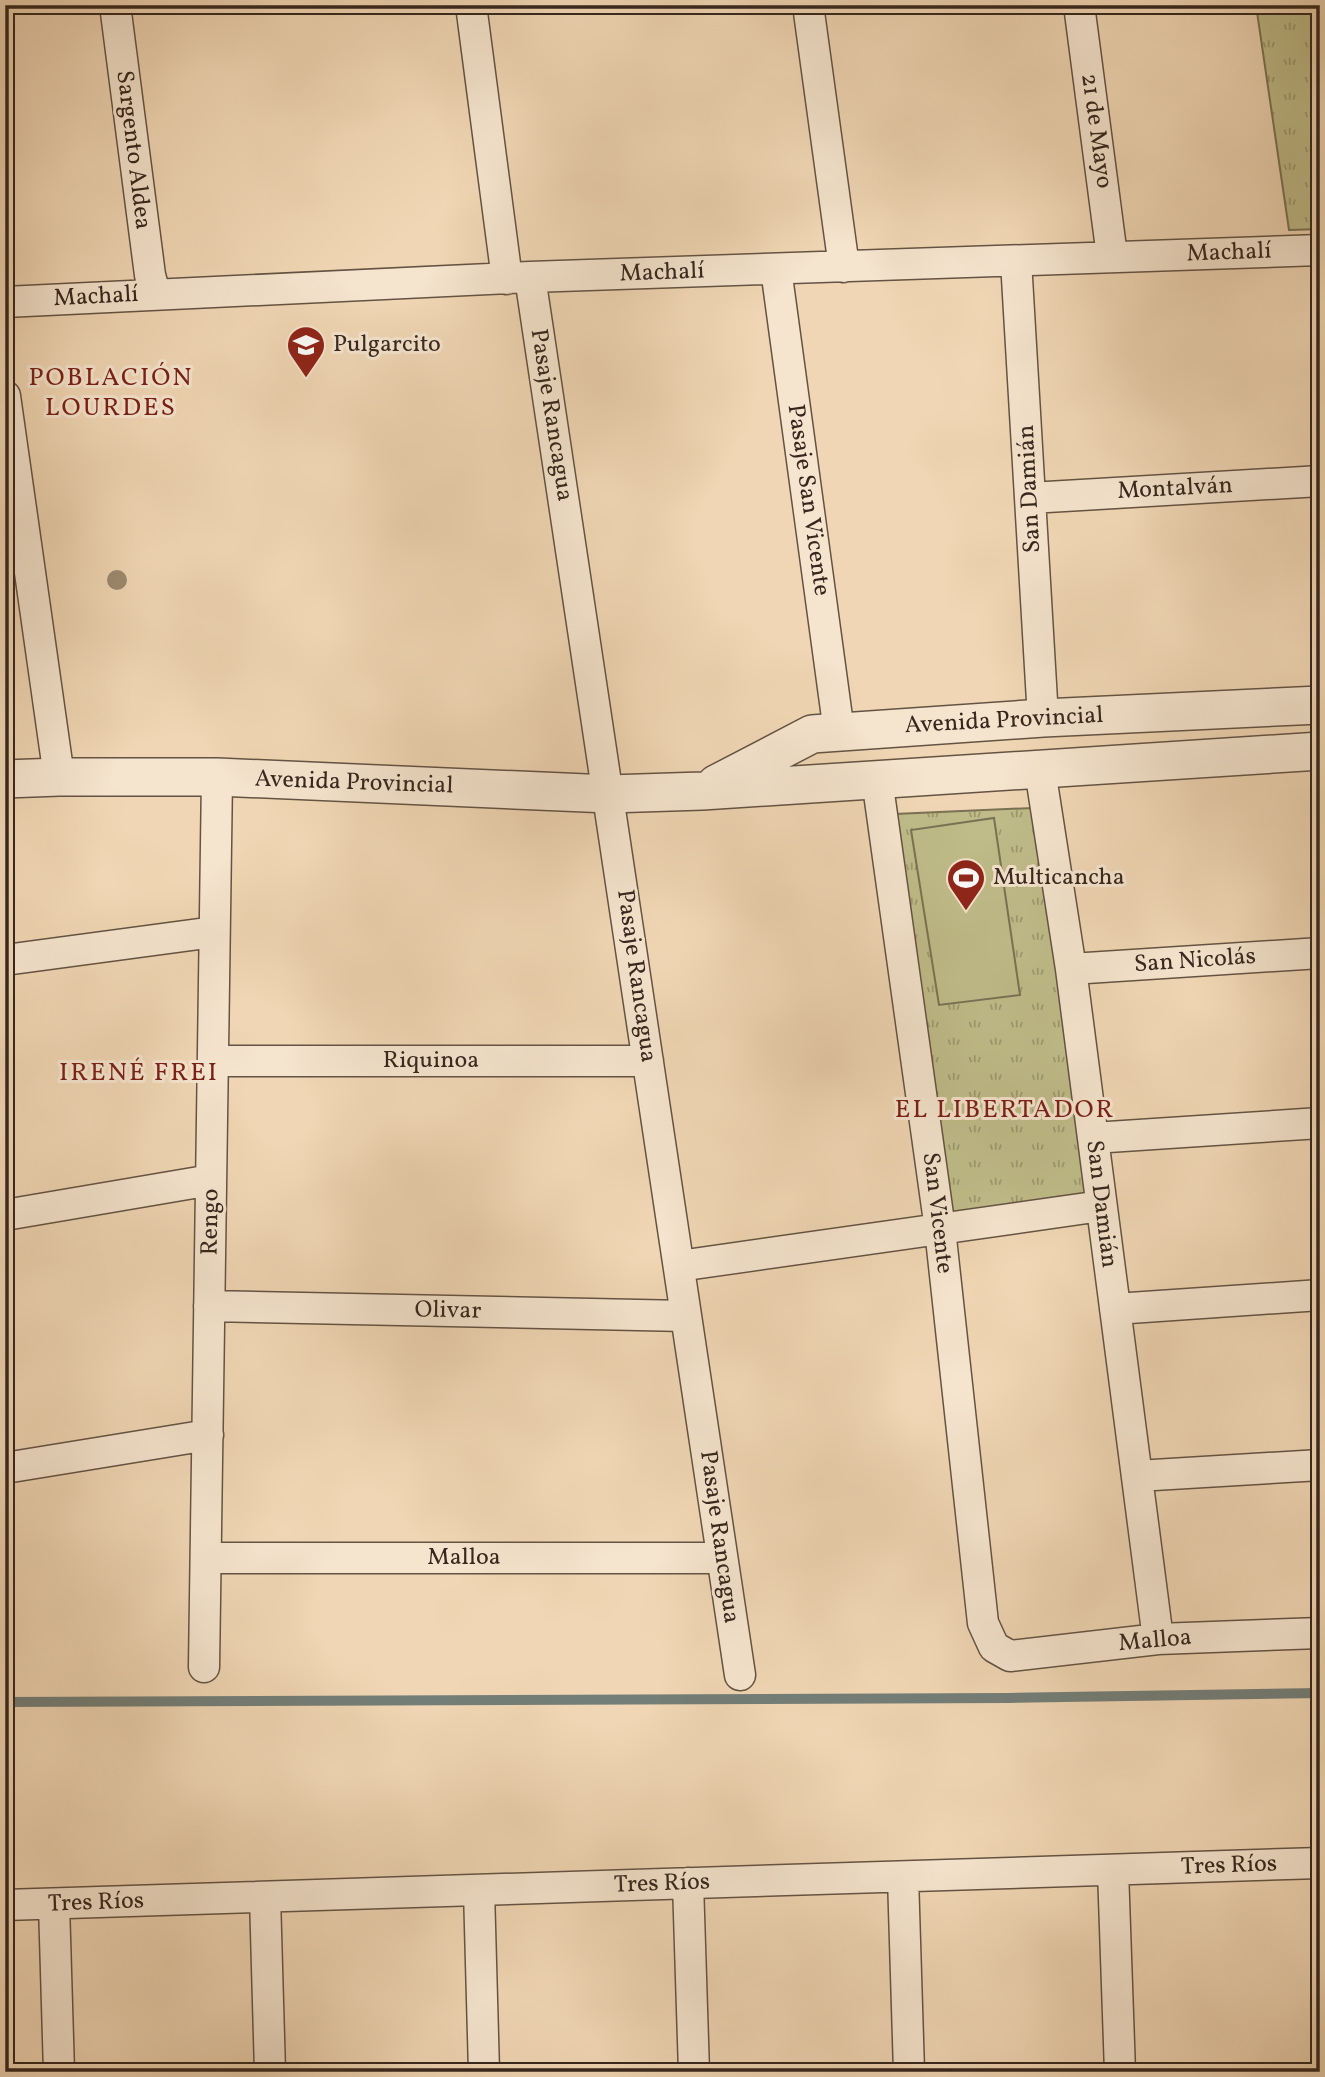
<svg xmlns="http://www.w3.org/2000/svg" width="1325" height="2077" viewBox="0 0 1325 2077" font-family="Vollkorn,serif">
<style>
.grass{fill:url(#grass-tufts);stroke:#7a7254;stroke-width:2}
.garden{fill:#bfbc89;stroke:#7a7254;stroke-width:2}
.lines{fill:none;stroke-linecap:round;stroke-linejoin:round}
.stream{stroke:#737e78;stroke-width:10}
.minor-casing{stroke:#645344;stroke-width:33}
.tertiary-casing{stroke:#645344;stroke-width:40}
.minor{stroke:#f5e4ce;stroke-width:30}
.tertiary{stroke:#f5e4ce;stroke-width:37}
.tree{fill:#9c8a70}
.labels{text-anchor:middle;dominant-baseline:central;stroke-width:6;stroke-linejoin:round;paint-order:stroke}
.street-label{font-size:24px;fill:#36271e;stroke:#f5e4ce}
.poi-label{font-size:24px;fill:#36271e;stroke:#f5e4ce;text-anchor:start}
.neighbourhood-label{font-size:26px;letter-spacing:2px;fill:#7a1f14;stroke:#f5e4ce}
</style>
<defs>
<pattern id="grass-tufts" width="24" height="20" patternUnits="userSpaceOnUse" patternTransform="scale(1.75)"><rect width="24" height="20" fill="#bfbc89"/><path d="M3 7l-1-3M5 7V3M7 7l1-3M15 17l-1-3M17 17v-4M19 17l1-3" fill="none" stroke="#9c996f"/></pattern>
</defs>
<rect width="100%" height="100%" fill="#f0d6b4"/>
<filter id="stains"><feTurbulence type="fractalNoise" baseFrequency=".00286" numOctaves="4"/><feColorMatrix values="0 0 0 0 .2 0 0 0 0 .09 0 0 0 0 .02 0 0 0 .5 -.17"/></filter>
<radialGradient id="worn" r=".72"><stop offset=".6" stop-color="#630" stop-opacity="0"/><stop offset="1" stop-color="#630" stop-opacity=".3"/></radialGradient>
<path class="grass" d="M1256 5H1320V229L1289 230Z
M1032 808 1090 1197 951 1212 895 814Z"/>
<path class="garden" d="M994 818 1020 995 939 1005 911 830Z"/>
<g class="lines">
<path class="stream" d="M5 1702 1008 1698 1320 1693"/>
<defs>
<path id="minor" d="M115 5 150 275 155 294
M471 5 507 279
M808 5 844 267
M1079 5 1112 256
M1016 261 1043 718
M776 269 839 732
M530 277 740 1675
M5 302 530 277 1320 250
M5 396 59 777
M1030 498 1320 481
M1040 770 1071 969 1158 1639
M877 779 940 1229 983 1623 994 1647 1010 1656 1158 1639 1320 1633
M5 960 214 932
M1071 969 1320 953
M213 1061H648
M1093 1138 1320 1123
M5 1215 211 1180
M679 1266 1101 1206
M209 1306 686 1316
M1115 1309 1320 1295
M5 1468 208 1435
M1137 1476 1320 1465
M207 1558H722
M204 1667 217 777
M1113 1870 1120 2072
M903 1877 909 2072
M688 1883 694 2072
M479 1890 484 2072
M265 1897 270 2072
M54 1904 59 2072
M5 1905 1320 1863"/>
<path id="tertiary" d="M5 779 59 777H217L609 794 702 791 1320 751
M716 784 812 734 1043 718 1320 705"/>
</defs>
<use href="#minor" class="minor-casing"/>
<use href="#tertiary" class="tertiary-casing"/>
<use href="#minor" class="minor"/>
<use href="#tertiary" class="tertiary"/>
</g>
<circle class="tree" cx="117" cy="580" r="10"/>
<defs>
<symbol id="school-pin" viewBox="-11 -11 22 30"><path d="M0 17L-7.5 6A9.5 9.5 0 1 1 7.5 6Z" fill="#8f2418" stroke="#f5e4ce"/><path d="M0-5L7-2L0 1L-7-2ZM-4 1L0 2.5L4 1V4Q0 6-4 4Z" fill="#fff"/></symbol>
<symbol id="stadium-pin" viewBox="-11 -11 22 30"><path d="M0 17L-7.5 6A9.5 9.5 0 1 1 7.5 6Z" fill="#8f2418" stroke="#f5e4ce"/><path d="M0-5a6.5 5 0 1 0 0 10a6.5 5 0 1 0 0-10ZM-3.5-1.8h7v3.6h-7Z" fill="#fff"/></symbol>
</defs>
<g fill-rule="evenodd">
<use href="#school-pin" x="284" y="323" width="44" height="60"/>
<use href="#stadium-pin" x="944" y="856" width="44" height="60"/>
</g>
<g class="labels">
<g class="street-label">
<text transform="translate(1096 131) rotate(82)">21 de Mayo</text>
<text transform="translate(133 150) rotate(83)">Sargento Aldea</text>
<text transform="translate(1229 253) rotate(-2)">Machalí</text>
<text transform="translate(662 273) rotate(-2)">Machalí</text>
<text transform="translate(96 297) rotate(-3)">Machalí</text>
<text transform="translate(551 415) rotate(81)">Pasaje Rancagua</text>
<text transform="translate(1030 489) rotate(-93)">San Damián</text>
<text transform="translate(1175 489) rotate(-3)">Montalván</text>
<text transform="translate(808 500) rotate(82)">Pasaje San Vicente</text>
<text transform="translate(1004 721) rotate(-3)">Avenida Provincial</text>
<text transform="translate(354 783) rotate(2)">Avenida Provincial</text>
<text transform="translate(1195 961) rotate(-4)">San Nicolás</text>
<text transform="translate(636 976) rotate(82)">Pasaje Rancagua</text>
<text x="431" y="1061">Riquinoa</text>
<text transform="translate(1101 1204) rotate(83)">San Damián</text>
<text transform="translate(937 1213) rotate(83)">San Vicente</text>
<text transform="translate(211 1222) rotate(-89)">Rengo</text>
<text transform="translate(448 1311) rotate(1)">Olivar</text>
<text transform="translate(719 1537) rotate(82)">Pasaje Rancagua</text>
<text x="464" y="1558">Malloa</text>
<text transform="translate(1155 1641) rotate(-5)">Malloa</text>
<text transform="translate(1229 1866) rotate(-2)">Tres Ríos</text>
<text transform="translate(662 1884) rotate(-2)">Tres Ríos</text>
<text transform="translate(96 1903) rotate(-2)">Tres Ríos</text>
</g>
<g class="poi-label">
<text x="333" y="345">Pulgarcito</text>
<text x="993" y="878">Multicancha</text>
</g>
<g class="neighbourhood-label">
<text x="111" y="378">POBLACIÓN<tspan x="111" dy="30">LOURDES</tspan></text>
<text x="139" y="1073">IRENÉ FREI</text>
<text x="1005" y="1110">EL LIBERTADOR</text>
</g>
</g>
<rect width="1325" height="2077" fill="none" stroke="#f0d6b4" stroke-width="28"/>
<rect x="7" y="7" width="1311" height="2063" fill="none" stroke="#36271e" stroke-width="3.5"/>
<rect x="14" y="14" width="1297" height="2049" fill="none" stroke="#36271e" stroke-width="2"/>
<rect width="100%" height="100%" filter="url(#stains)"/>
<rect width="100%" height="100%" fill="url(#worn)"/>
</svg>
